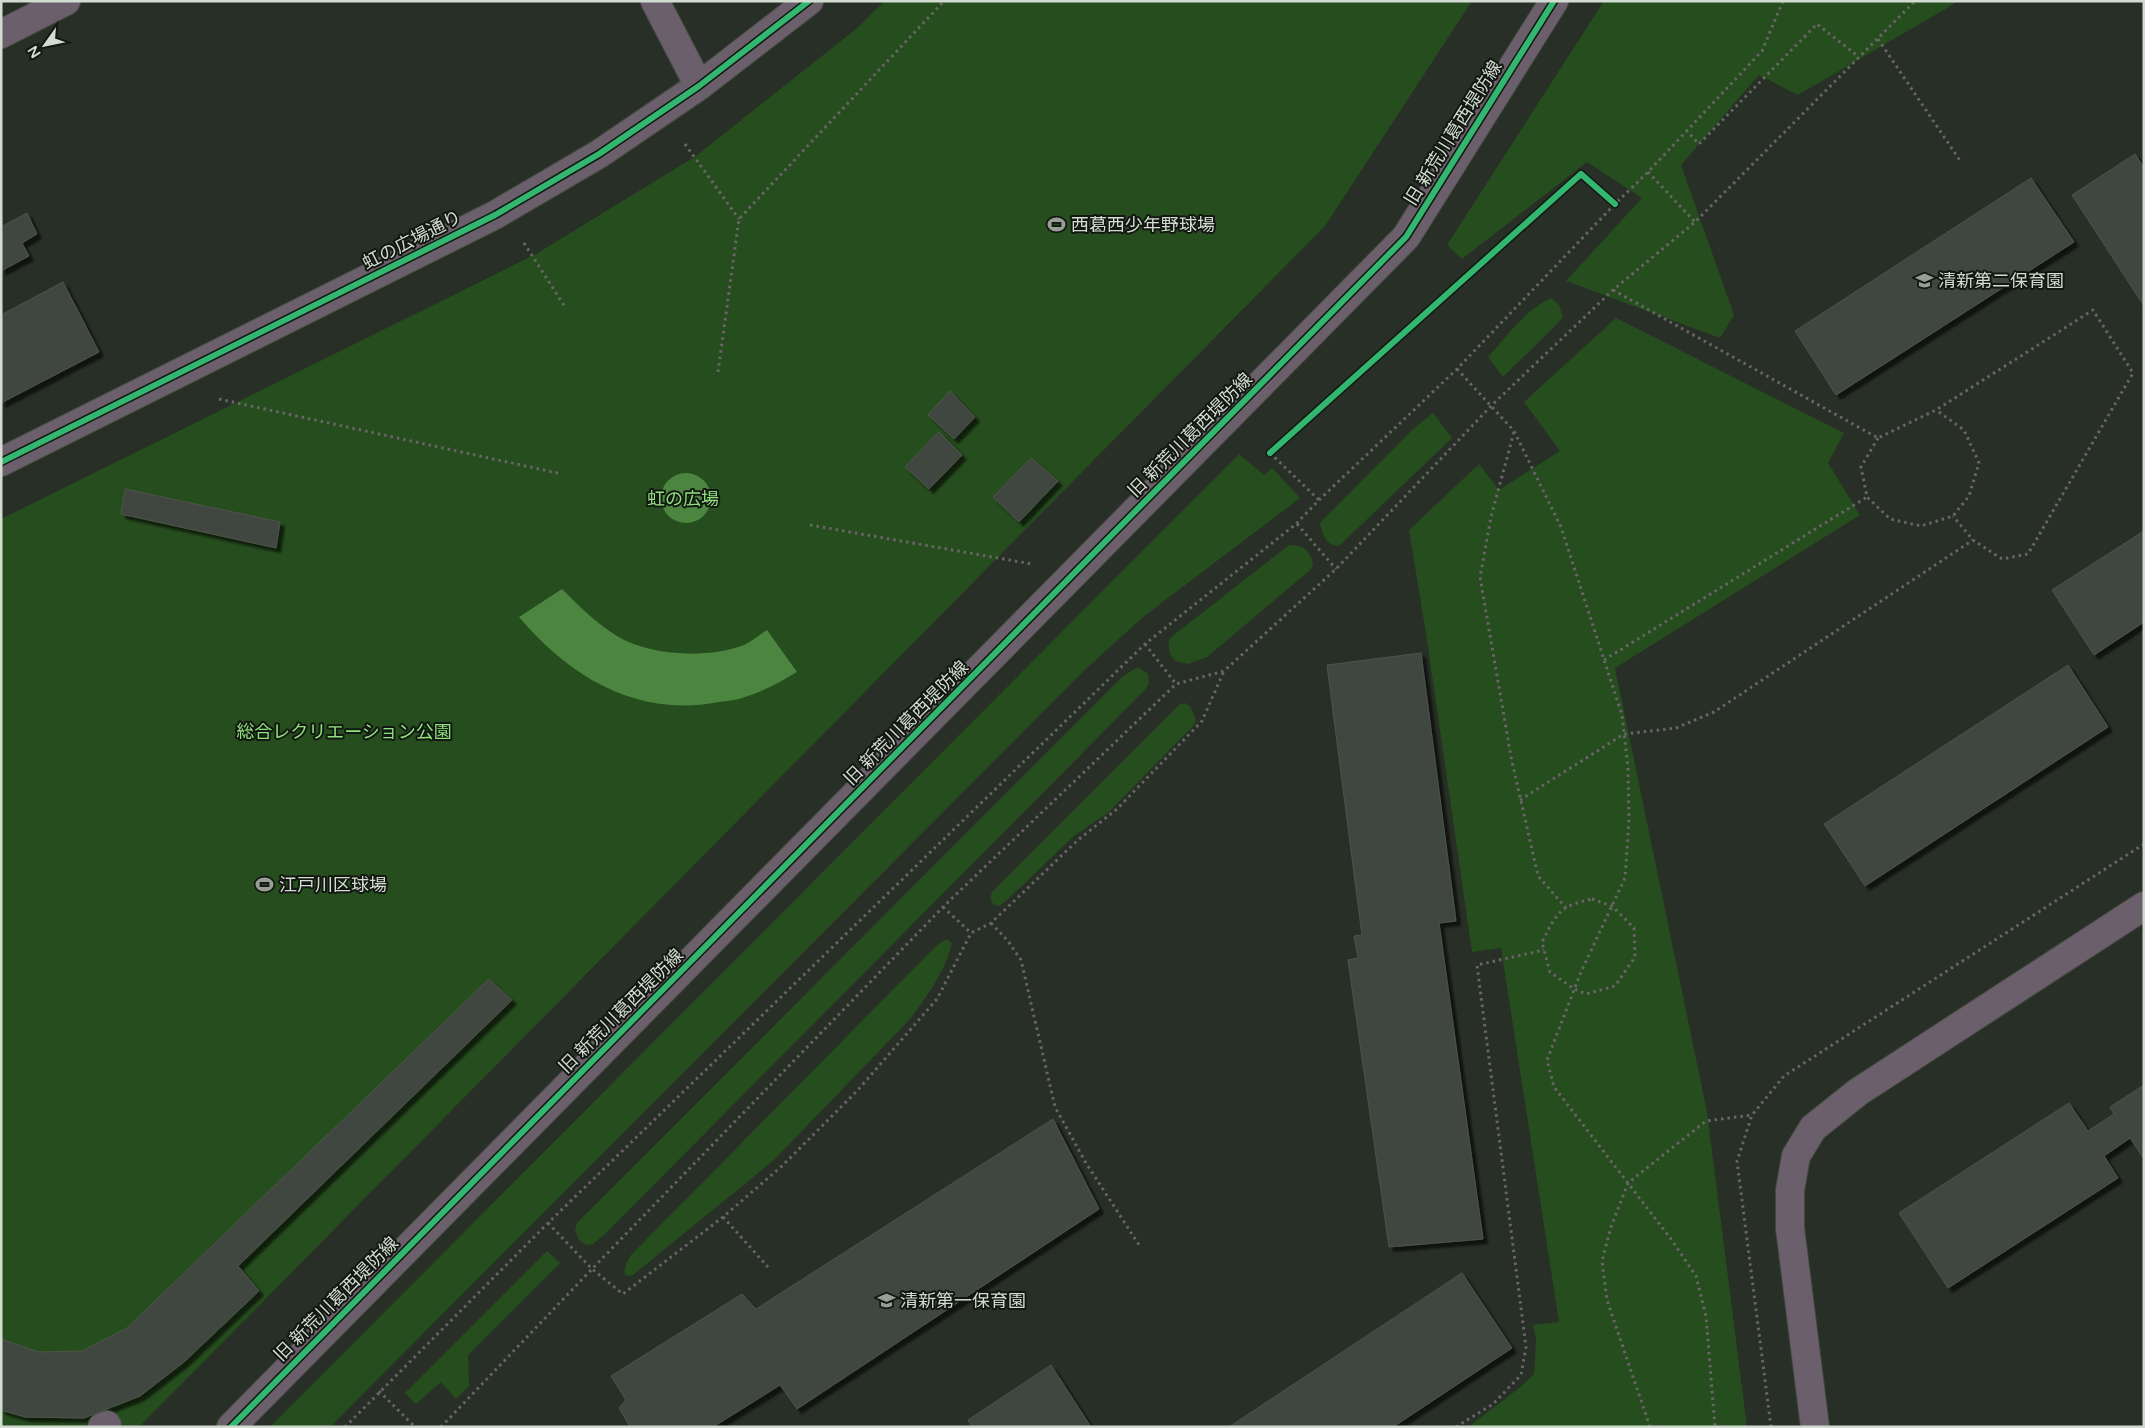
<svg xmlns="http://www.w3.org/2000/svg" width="2145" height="1428" viewBox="0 0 2145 1428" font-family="'Varela Round','Noto Sans JP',sans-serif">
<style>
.green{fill:#264d1d}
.water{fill:#4c8540}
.building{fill:#40463f;stroke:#4e544c;filter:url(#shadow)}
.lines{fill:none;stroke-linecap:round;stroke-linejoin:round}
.minor-casing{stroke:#444a42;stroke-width:30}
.path{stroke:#696568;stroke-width:3;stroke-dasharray:2.5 4;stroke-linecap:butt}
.minor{stroke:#6a5f6a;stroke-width:28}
.cycleway-casing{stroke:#121811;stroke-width:9}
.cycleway{stroke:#33b770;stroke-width:6}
.labels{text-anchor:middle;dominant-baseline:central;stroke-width:4;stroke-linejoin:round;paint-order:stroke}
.street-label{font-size:18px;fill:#d3dcd1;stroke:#121811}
.poi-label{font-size:18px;fill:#d3dcd1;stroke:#121811;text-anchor:start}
.park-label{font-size:18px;fill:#8fe07e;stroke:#121811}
</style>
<defs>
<filter id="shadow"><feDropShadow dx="4.5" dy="4.5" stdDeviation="1" flood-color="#0009"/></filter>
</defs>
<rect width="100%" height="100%" fill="#282f26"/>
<path class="green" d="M885 1H1472L1325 226 139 1427H1V519L536 254 696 156 856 29Z
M1604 1H1959L1798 95 1759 75 1681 165 1734 315 1720 338 1566 281 1642 198 1587 162 1462 259 1447 245Z
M1551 298 1559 305 1563 317 1553 328 1503 377 1488 357C1506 337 1526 309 1551 298Z
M1616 318 1844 433 1828 463 1860 515 1615 668 1707 1112 1747 1427H1468L1518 1389 1534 1374 1536 1339 1533 1325 1559 1322 1501 948 1472 952 1427 640 1409 530 1479 464 1499 490 1560 451 1524 402Z
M1433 413 1452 438 1339 546C1325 545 1323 535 1320 523L1413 429Z
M1239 454 1264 475 1272 468 1300 498 1143 617 1087 668 330 1427H270Z
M1289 545C1303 545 1312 551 1313 566L1309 571 1207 657 1188 664 1175 661C1169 653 1167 648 1170 638Z
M1138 667 1148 674 1149 683 1144 691 606 1233 593 1244 586 1245 579 1240 575 1230 577 1223 1123 676Z
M1185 703 1190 706 1196 720 1193 726 1109 812 1074 836 1006 901 999 906 994 905 990 899 992 892 1180 704Z
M947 939 952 943C946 970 927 996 911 1018L774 1160 633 1275 627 1276 624 1273 626 1264 631 1255 937 945Z
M547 1251 560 1263 468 1355 469 1386 456 1399 441 1382 416 1404 405 1393Z"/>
<path class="water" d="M661 498a25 25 0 1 1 50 0a25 25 0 1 1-50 0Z
M562 589C579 606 596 623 617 636 650 656 708 659 744 645 752 641 759 635 767 630L797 672C780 682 764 691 745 697 737 700 728 701 719 702 637 718 570 677 519 617Z"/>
<path class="building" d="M2135 154 2144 168V306L2072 195Z
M2031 178 2074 242 1836 395 1795 331Z
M27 213 37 234 22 243 29 256 1 271V227Z
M63 282 99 352 1 403V315Z
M950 391 975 417 954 439 928 415Z
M939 432 962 455 929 489 905 467Z
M1031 458 1058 481 1019 522 993 497Z
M125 489 280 522 276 548 121 514Z
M2144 531V622L2094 655 2052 590Z
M1421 653 1456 921 1439 923 1483 1239 1389 1247 1348 960 1358 958 1354 936 1362 935 1327 665Z
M2068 665 2108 727 1865 886 1824 824Z
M489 979 512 1000 238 1266 259 1291 184 1362 140 1396 84 1418 25 1417 1 1410V1339L39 1352 82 1351 127 1328Z
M2144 1085V1159L2130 1138 2104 1156 2118 1178 1948 1288 1899 1213 2069 1103 2088 1131 2114 1114 2110 1107Z
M1053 1119 1099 1209 797 1409 780 1385 713 1427H630L619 1408 626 1400 611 1376 742 1294 756 1309Z
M1462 1273 1512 1348 1393 1427H1229Z
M1051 1365 1091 1427H972L968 1420Z"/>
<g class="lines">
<defs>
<path id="minor" d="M655 1 699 86
M1 34 66 1
M1 462 495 215 599 154 699 86 809 1
M102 1427 107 1425
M231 1427 1406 237 1554 1
M1815 1427 1790 1228V1190L1796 1156 1813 1128 1858 1092 2144 906"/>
</defs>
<use href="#minor" class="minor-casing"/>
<path class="path" d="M1878 39 1961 162
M1686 130 1699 144 1817 24 1859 57
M685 144 739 219
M1648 172 1695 222
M524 243 565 307
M1613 290 1878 438 1936 410 2093 310 2133 373 2028 554 2002 559 1973 540 1953 516
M1457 369 1514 431 1561 527 1622 715 1628 768 1629 821 1625 878 1581 972 1547 1060 1554 1087 1671 1239 1696 1276 1706 1316 1715 1427
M718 372 739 219 944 1
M219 399 562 474
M1514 432 1491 517 1480 577 1511 757 1538 876 1566 908
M1878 438 1861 467 1867 497 1890 519 1921 526 1953 516 1969 496 1979 463 1964 430 1936 410
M1270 453 1319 500
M1297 524 1336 569
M810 525 1032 564
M1145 644 1176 684
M1604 660 1867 497
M1520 800 1624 734 1676 728 1714 712 1973 540
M1592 899 1612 906 1634 928 1635 957 1615 986 1586 994 1574 989 1550 972 1542 942C1557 913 1559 906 1592 899Z
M943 907 971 933
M991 923 1008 941 1021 960 1055 1107 1086 1163 1141 1248
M723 1217 768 1267
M548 1223 592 1269 623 1294 723 1217 782 1166 857 1091 937 999 971 933 991 923 1078 840 1117 809 1202 721 1224 671
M379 1391 415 1427
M345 1427 548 1223 1145 644 1296 524 1319 500 1457 369 1615 204 1648 172 1762 51 1783 1
M441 1427 592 1269 943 907 1176 684 1224 671 1336 569 1492 405 1613 290 1695 222 1915 1
M1456 1427 1493 1404 1521 1375 1526 1347 1477 965 1544 950
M1650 1427 1607 1300 1602 1261 1611 1227 1628 1183 1706 1121 1752 1115
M1771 1427 1737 1161 1752 1115 1784 1076 2144 844"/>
<use href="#minor" class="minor"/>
<defs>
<path id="cycleway" d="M1270 453 1581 174 1615 204
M1 462 495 215 599 154 699 86 809 1
M231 1427 1406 237 1554 1"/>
</defs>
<use href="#cycleway" class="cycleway-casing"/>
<use href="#cycleway" class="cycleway"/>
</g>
<defs>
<symbol id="stadium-bare" viewBox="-9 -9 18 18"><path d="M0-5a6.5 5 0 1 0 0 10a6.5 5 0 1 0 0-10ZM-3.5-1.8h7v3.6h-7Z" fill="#979f95" stroke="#121811" stroke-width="2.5" paint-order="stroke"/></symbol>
<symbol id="school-bare" viewBox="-9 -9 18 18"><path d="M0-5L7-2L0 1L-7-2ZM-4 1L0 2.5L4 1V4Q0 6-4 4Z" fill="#979f95" stroke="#121811" stroke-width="2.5" paint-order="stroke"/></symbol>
</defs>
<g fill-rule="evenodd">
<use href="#stadium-bare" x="1044" y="212" width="25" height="25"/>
<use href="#school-bare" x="1912" y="268" width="25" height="25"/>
<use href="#stadium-bare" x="252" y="872" width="25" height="25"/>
<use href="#school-bare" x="874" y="1288" width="25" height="25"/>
</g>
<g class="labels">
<g class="street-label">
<text transform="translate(1453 133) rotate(-58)">旧 新荒川葛西堤防線</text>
<text transform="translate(412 240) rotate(-27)">虹の広場通り</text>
<text transform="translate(1190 435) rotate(-45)">旧 新荒川葛西堤防線</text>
<text transform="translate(906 723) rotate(-45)">旧 新荒川葛西堤防線</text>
<text transform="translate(621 1011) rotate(-45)">旧 新荒川葛西堤防線</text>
<text transform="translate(336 1299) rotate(-45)">旧 新荒川葛西堤防線</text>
</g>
<g class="poi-label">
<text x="1071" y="225">西葛西少年野球場</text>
<text x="1938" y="281">清新第二保育園</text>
<text x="279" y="885">江戸川区球場</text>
<text x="900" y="1301">清新第一保育園</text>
</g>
<g class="park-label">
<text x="683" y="499">虹の広場</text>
<text x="344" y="732">総合レクリエーション公園</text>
</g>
</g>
<rect width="2145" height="1428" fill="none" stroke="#d3dcd1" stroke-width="5"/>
<g transform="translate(45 45) rotate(237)" stroke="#121811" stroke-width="4" paint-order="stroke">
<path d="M0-4L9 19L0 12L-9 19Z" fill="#d3dcd1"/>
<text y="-8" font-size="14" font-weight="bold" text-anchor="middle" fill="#d3dcd1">N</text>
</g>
</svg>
